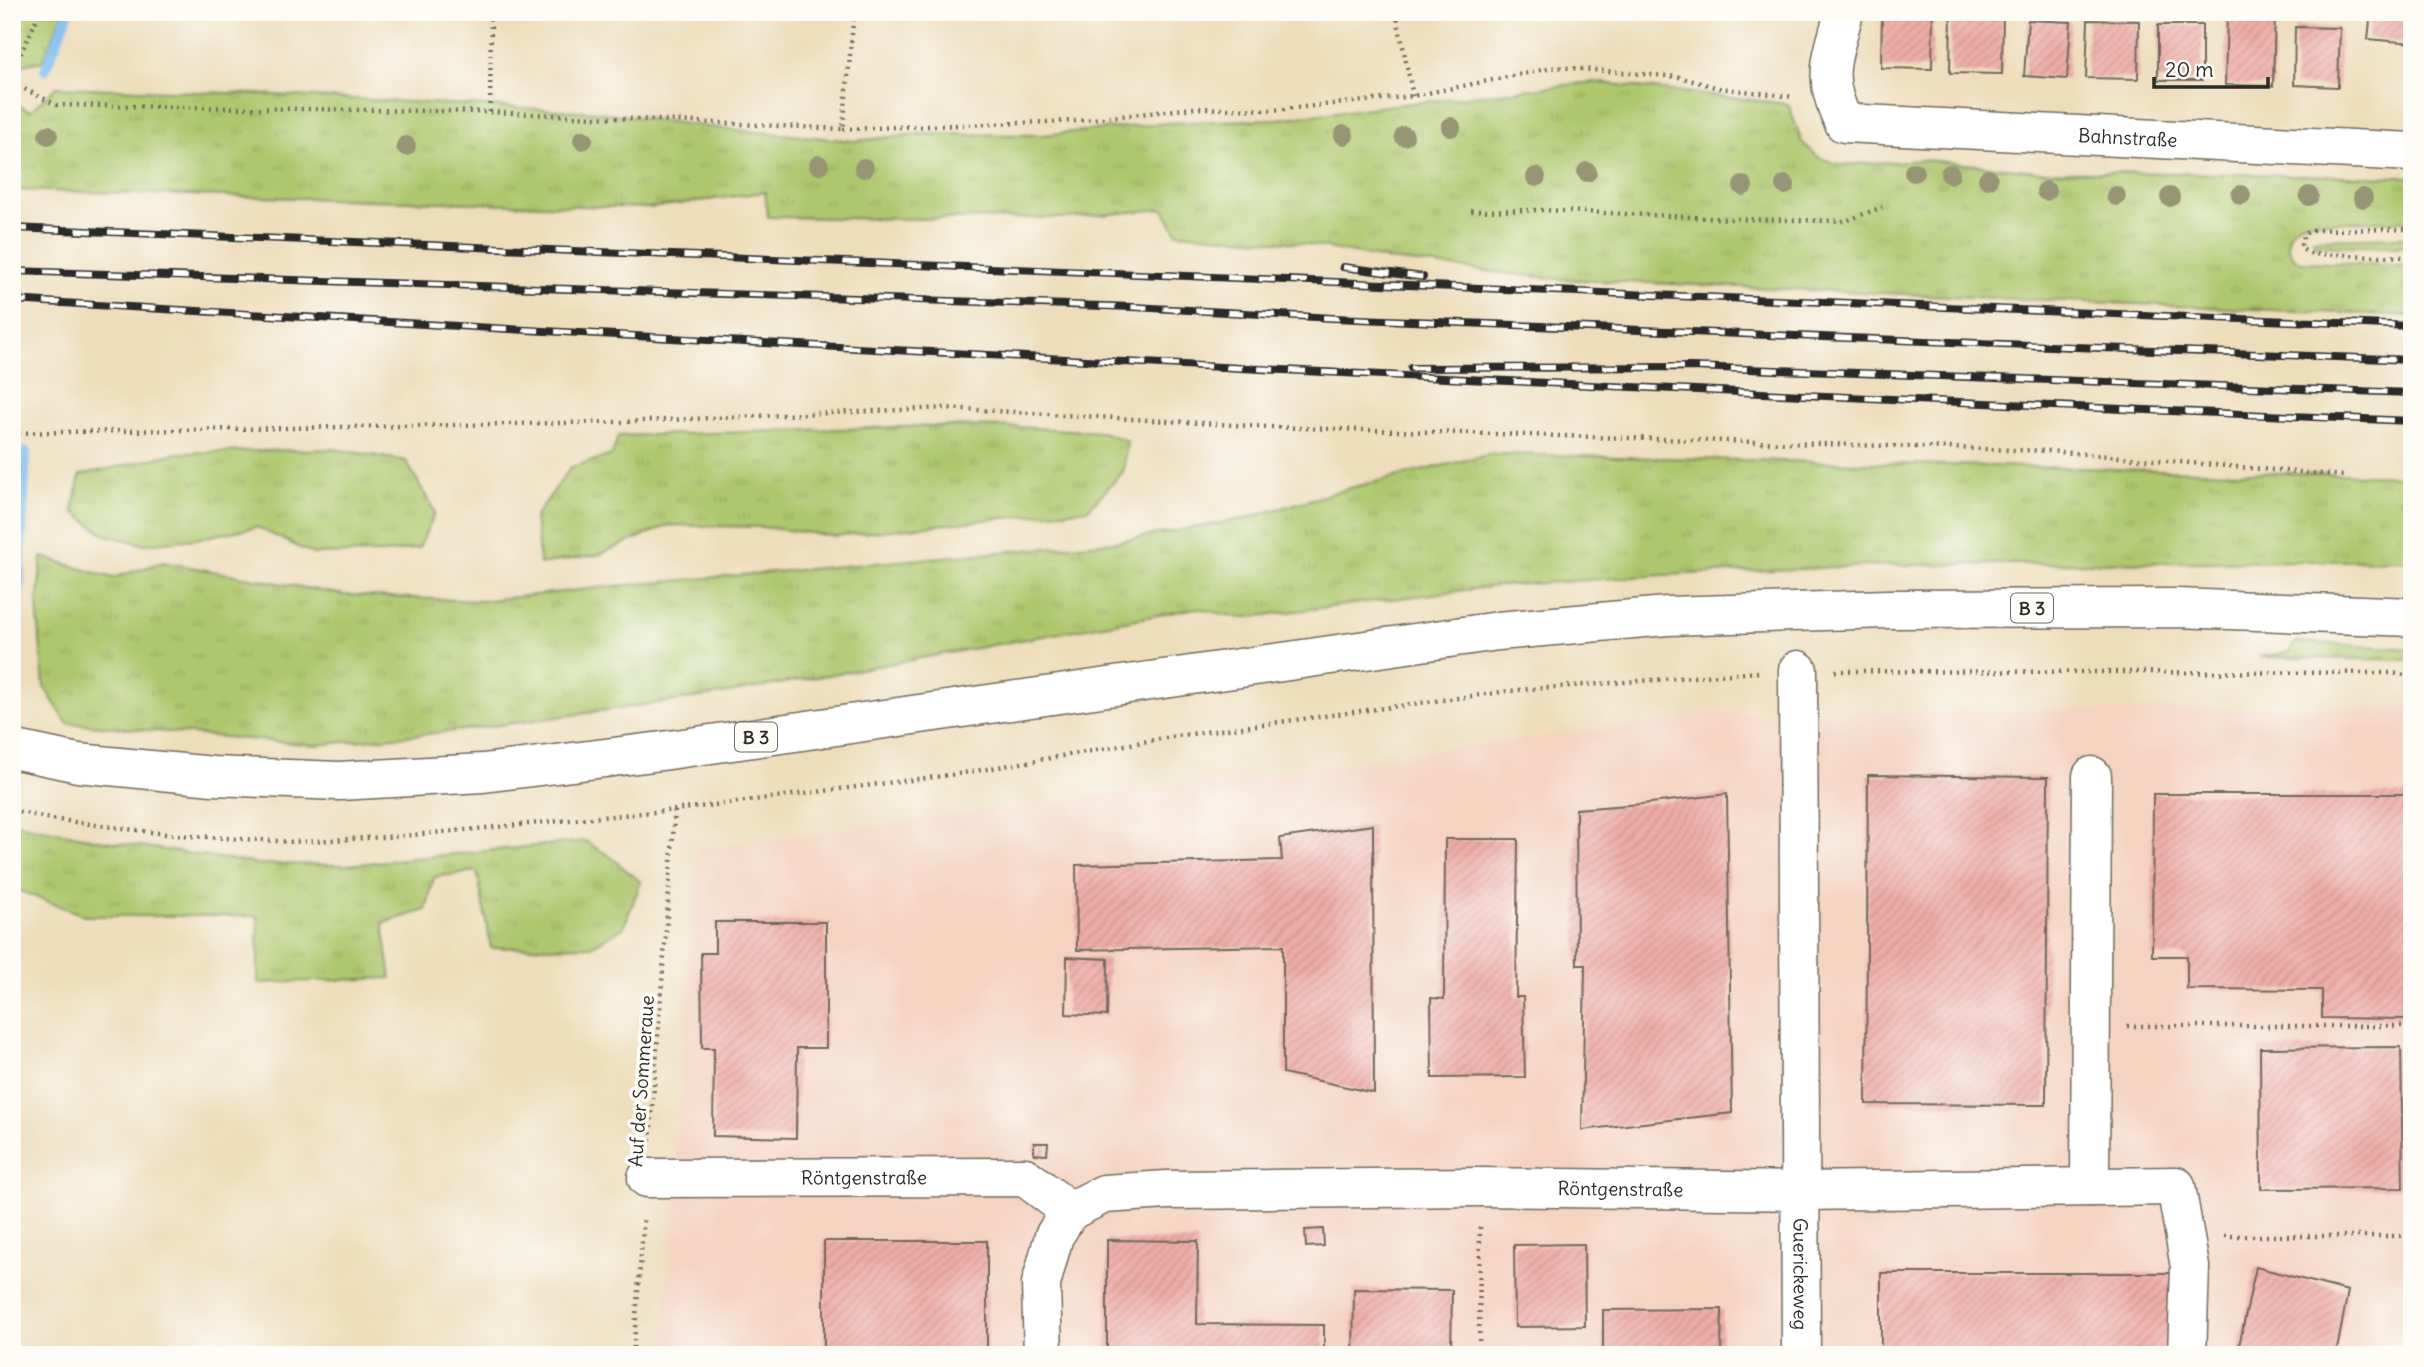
<svg xmlns="http://www.w3.org/2000/svg" width="2424" height="1367" viewBox="0 0 2424 1367" font-family="Delius,sans-serif">
<style>
.built{fill:#f4d3c0}
.grass{fill:url(#grass-tufts);stroke:#6c794c;stroke-width:2}
.lines{fill:none;stroke-linecap:round;stroke-linejoin:round}
.stream{stroke:#7cbbf0;stroke-width:10}
.building{fill:url(#building-hatch)}
.minor-casing{stroke:#6f695d;stroke-width:41}
.major-casing{stroke:#6f695d;stroke-width:41}
.path{stroke:#6f695d;stroke-width:4.5;stroke-dasharray:2 5;stroke-linecap:butt}
.minor{stroke:#fff;stroke-width:38}
.major{stroke:#fff;stroke-width:38}
.rail-casing{stroke:#2b2b2b;stroke-width:8}
.rail{stroke:#fdfcf7;stroke-width:5;stroke-dasharray:16;stroke-linecap:butt}
.tree{fill:#989577}
.labels{text-anchor:middle;dominant-baseline:central;stroke-width:7;stroke-linejoin:round;paint-order:stroke}
.shield{fill:#fdfcf7;stroke:#6a6a68;stroke-width:2}
.shield-label{font-size:18px;font-weight:bold;fill:#2b2b2b}
.street-label{font-size:19px;fill:#2b2b2b;stroke:#fdfcf7}
</style>
<defs>
<pattern id="grass-tufts" width="24" height="20" patternUnits="userSpaceOnUse" patternTransform="scale(1.75)"><rect width="24" height="20" fill="#aec76d"/><path d="M3 7l-1-3M5 7V3M7 7l1-3M15 17l-1-3M17 17v-4M19 17l1-3" fill="none" stroke="#96ab5f"/></pattern>
<pattern id="building-hatch" width="6" height="6" patternUnits="userSpaceOnUse" patternTransform="scale(1.75)"><rect width="6" height="6" fill="#eeada6"/><path d="M-1 1l2-2M0 6l6-6M5 7l2-2" fill="none" stroke="#cc958f"/></pattern>
</defs>
<rect width="100%" height="100%" fill="#fdfcf7"/>
<filter id="ink" filterUnits="userSpaceOnUse"><feTurbulence type="fractalNoise" baseFrequency=".0143" numOctaves="2"/><feDisplacementMap in="SourceGraphic" scale="14" xChannelSelector="R" yChannelSelector="G"/><feConvolveMatrix kernelMatrix="1 2 1 2 8 2 1 2 1" color-interpolation-filters="sRGB"/></filter>
<filter id="wash" filterUnits="userSpaceOnUse"><feTurbulence type="fractalNoise" baseFrequency=".00686" numOctaves="4" result="noise"/><feDisplacementMap in="SourceGraphic" scale="28" xChannelSelector="R" yChannelSelector="G"/><feGaussianBlur stdDeviation="1.57" result="paint"/><feColorMatrix in="noise" values="0 0 0 0 0 0 0 0 0 0 0 0 0 0 0 0 0 1.4 0 .05"/><feComposite in="paint" operator="in"/></filter>
<g filter="url(#wash)">
<rect width="100%" height="100%" fill="#edb"/>
<path class="built" d="M2412 707V1237L2390 1355H662L698 849 1711 714Z"/>
<path class="grass" d="M12 12H64L43 61 22 65 12 57Z
M1592 82 1788 104 1802 142 1818 157 1840 165 1924 160 2037 171 2412 177V221L2305 222C2283 227 2282 254 2302 262L2412 266V316L1557 279 1390 260 1301 243 1177 233 1164 209 1068 218 903 219 768 217 765 192 650 208 12 190V102L30 111 56 87 256 94 598 112 717 128 855 141 919 134 1042 135 1168 123 1277 119Z
M2412 237V247L2315 245 2313 239Z
M929 426 1018 427 1102 432 1127 441 1123 472 1088 509 834 536 762 527 669 525 598 555 540 564 535 517 571 467 612 455 618 436Z
M12 443 20 444 12 563Z
M334 449 406 461 435 512 419 548 384 553 313 554 257 527 196 539 143 544 105 535 73 511 80 475 178 453Z
M1491 454 2412 476V560L1893 565 1664 575 1497 586 1241 618 1197 608 723 694 464 730 315 745 67 723 44 687 37 604 42 557 113 578 163 562 344 595 481 601 616 586 1114 542 1243 519 1354 487Z
M2296 642 2412 649V660L2258 657 2290 652Z
M12 823 104 841 259 864 346 865 585 841 608 855 641 882 623 928 591 946 491 948 477 871 434 877 426 910 383 923 391 978 258 983V916H86L12 888Z"/>
<g class="lines">
<path class="stream" d="M45 70 69 12
M15 671 26 452"/>
</g>
<g id="blocks">
<path class="building" d="M1882 12H1933L1932 69 1881 68Z
M2227 12 2275 13 2273 86 2225 85Z
M2371 12H2412V43L2368 39Z
M1951 13 2003 14 2002 74 1950 73Z
M2028 20 2071 22 2067 79 2024 76Z
M2088 20 2139 21 2138 79 2086 78Z
M2158 25H2202V80H2158Z
M2295 27 2340 28 2338 87 2294 85Z
M1868 775 2048 777 2046 1105 1866 1104Z
M1727 794 1732 1113 1582 1130 1585 965H1577L1576 809 1642 804Z
M2153 794H2412V1019L2322 1018V990L2187 989V956H2152Z
M1373 825 1374 1093 1283 1073V946L1077 950 1076 865 1282 860 1280 838Z
M1445 839H1518L1516 997H1523L1525 1077 1432 1078 1431 998 1444 999Z
M715 922H826V1048H797L796 1138 713 1136 714 1048H702L701 953H715Z
M1067 957 1108 959 1107 1016 1066 1014Z
M2401 1047 2403 1188 2261 1189 2260 1048Z
M1034 1143H1048L1047 1155 1034 1154Z
M1323 1229 1324 1246 1306 1247 1305 1230Z
M1107 1240 1198 1241 1197 1324 1324 1325V1355H1107Z
M824 1241H987V1355H824Z
M1584 1244 1585 1326 1515 1327 1514 1245Z
M2256 1267 2348 1291 2336 1355H2237Z
M1881 1273H2172V1355H1881Z
M1354 1289 1452 1290 1451 1355H1353Z
M1722 1309 1721 1355H1603V1310Z"/>
</g>
</g>
<g filter="url(#ink)">
<use href="#blocks" fill-opacity="0" stroke="#6f695d" stroke-width="2"/>
<g class="lines">
<defs>
<g id="minor">
<path id="s1" d="M1844 12C1832 60 1821 75 1844 123L2412 152"/>
<path id="s2" d="M1798 670 1801 1355"/>
<path id="s3" d="M647 1178 1025 1177 1070 1211"/>
<path d="M2090 1187 2092 776"/>
<path id="s4" d="M1043 1355 1041 1284 1054 1236 1070 1211 1104 1194 1167 1190 1480 1187 1802 1191 2176 1186 2190 1267 2187 1355"/>
</g>
<path id="major" d="M12 749 78 763 213 776 339 781 483 773 662 751 1498 631 1667 616 1887 609 2177 608 2412 617"/>
</defs>
<use href="#minor" class="minor-casing"/>
<use href="#major" class="major-casing"/>
<path class="path" d="M1396 12 1413 96
M12 73 40 12
M12 83 57 105 490 112 843 129 854 12
M490 112 491 12
M843 129 1075 121 1195 108 1274 110 1413 96 1557 67 1679 77 1719 88 1794 97
M1471 211 1542 210 1732 219 1846 221 1882 207
M2412 229 2312 230 2304 234 2301 244 2302 249 2311 254 2412 257
M12 433 620 422 945 408 1269 427 2049 451 2345 476
M1835 671 2392 673 2412 676
M12 810 51 819 174 835 294 842 402 836 675 810 958 774 1183 735 1517 690 1760 672
M2127 1026H2412
M650 1141 675 810
M2224 1236H2412
M633 1355 644 1216
M1479 1355 1480 1226
M2406 1355 2412 1327"/>
<use href="#minor" class="minor"/>
<use href="#major" class="major"/>
<defs>
<path id="rail" d="M12 228 2412 326
M1343 267 1423 277
M12 271 1134 307 1333 318 2412 360
M12 300C812 348 1611 389 2412 421
M1411 368 1692 367 2412 393"/>
</defs>
<use href="#rail" class="rail-casing"/>
<use href="#rail" class="rail"/>
</g>
<g class="tree">
<circle cx="1451" cy="127" r="10"/>
<circle cx="48" cy="135" r="10"/>
<circle cx="1344" cy="135" r="10"/>
<circle cx="1404" cy="136" r="10"/>
<circle cx="583" cy="140" r="10"/>
<circle cx="406" cy="146" r="10"/>
<circle cx="819" cy="165" r="10"/>
<circle cx="864" cy="168" r="10"/>
<circle cx="1587" cy="172" r="10"/>
<circle cx="1914" cy="172" r="10"/>
<circle cx="1950" cy="174" r="10"/>
<circle cx="1536" cy="177" r="10"/>
<circle cx="1988" cy="179" r="10"/>
<circle cx="1785" cy="185" r="10"/>
<circle cx="1743" cy="186" r="10"/>
<circle cx="2046" cy="191" r="10"/>
<circle cx="2241" cy="195" r="10"/>
<circle cx="2116" cy="196" r="10"/>
<circle cx="2309" cy="196" r="10"/>
<circle cx="2170" cy="197" r="10"/>
<circle cx="2363" cy="198" r="10"/>
</g>
</g>
<g class="labels">
<g class="shield">
<rect x="2011" y="593.5" width="42" height="29" rx="5"/>
<rect x="735" y="722.5" width="42" height="29" rx="5"/>
</g>
<g class="shield-label">
<text x="2032" y="608">B 3</text>
<text x="756" y="737">B 3</text>
</g>
<g class="street-label">
<text stroke="none"><textPath href="#s1" startOffset="399">Bahnstraße</textPath></text>
<text transform="translate(641 1081) rotate(-86)">Auf der Sommeraue</text>
<text stroke="none"><textPath href="#s3" startOffset="217">Röntgenstraße</textPath></text>
<text stroke="none"><textPath href="#s4" startOffset="705">Röntgenstraße</textPath></text>
<text stroke="none"><textPath href="#s2" startOffset="604">Guerickeweg</textPath></text>
</g>
</g>
<rect width="2424" height="1367" fill="none" stroke="#fdfcf7" stroke-width="42"/>
<path d="M2154 77v10h114v-10" fill="none" stroke="#2b2b2b" stroke-width="3.5"/>
<text x="2165" y="77" font-size="21" fill="#2b2b2b" stroke="#fdfcf7" stroke-width="5" paint-order="stroke">20 m</text>
</svg>
